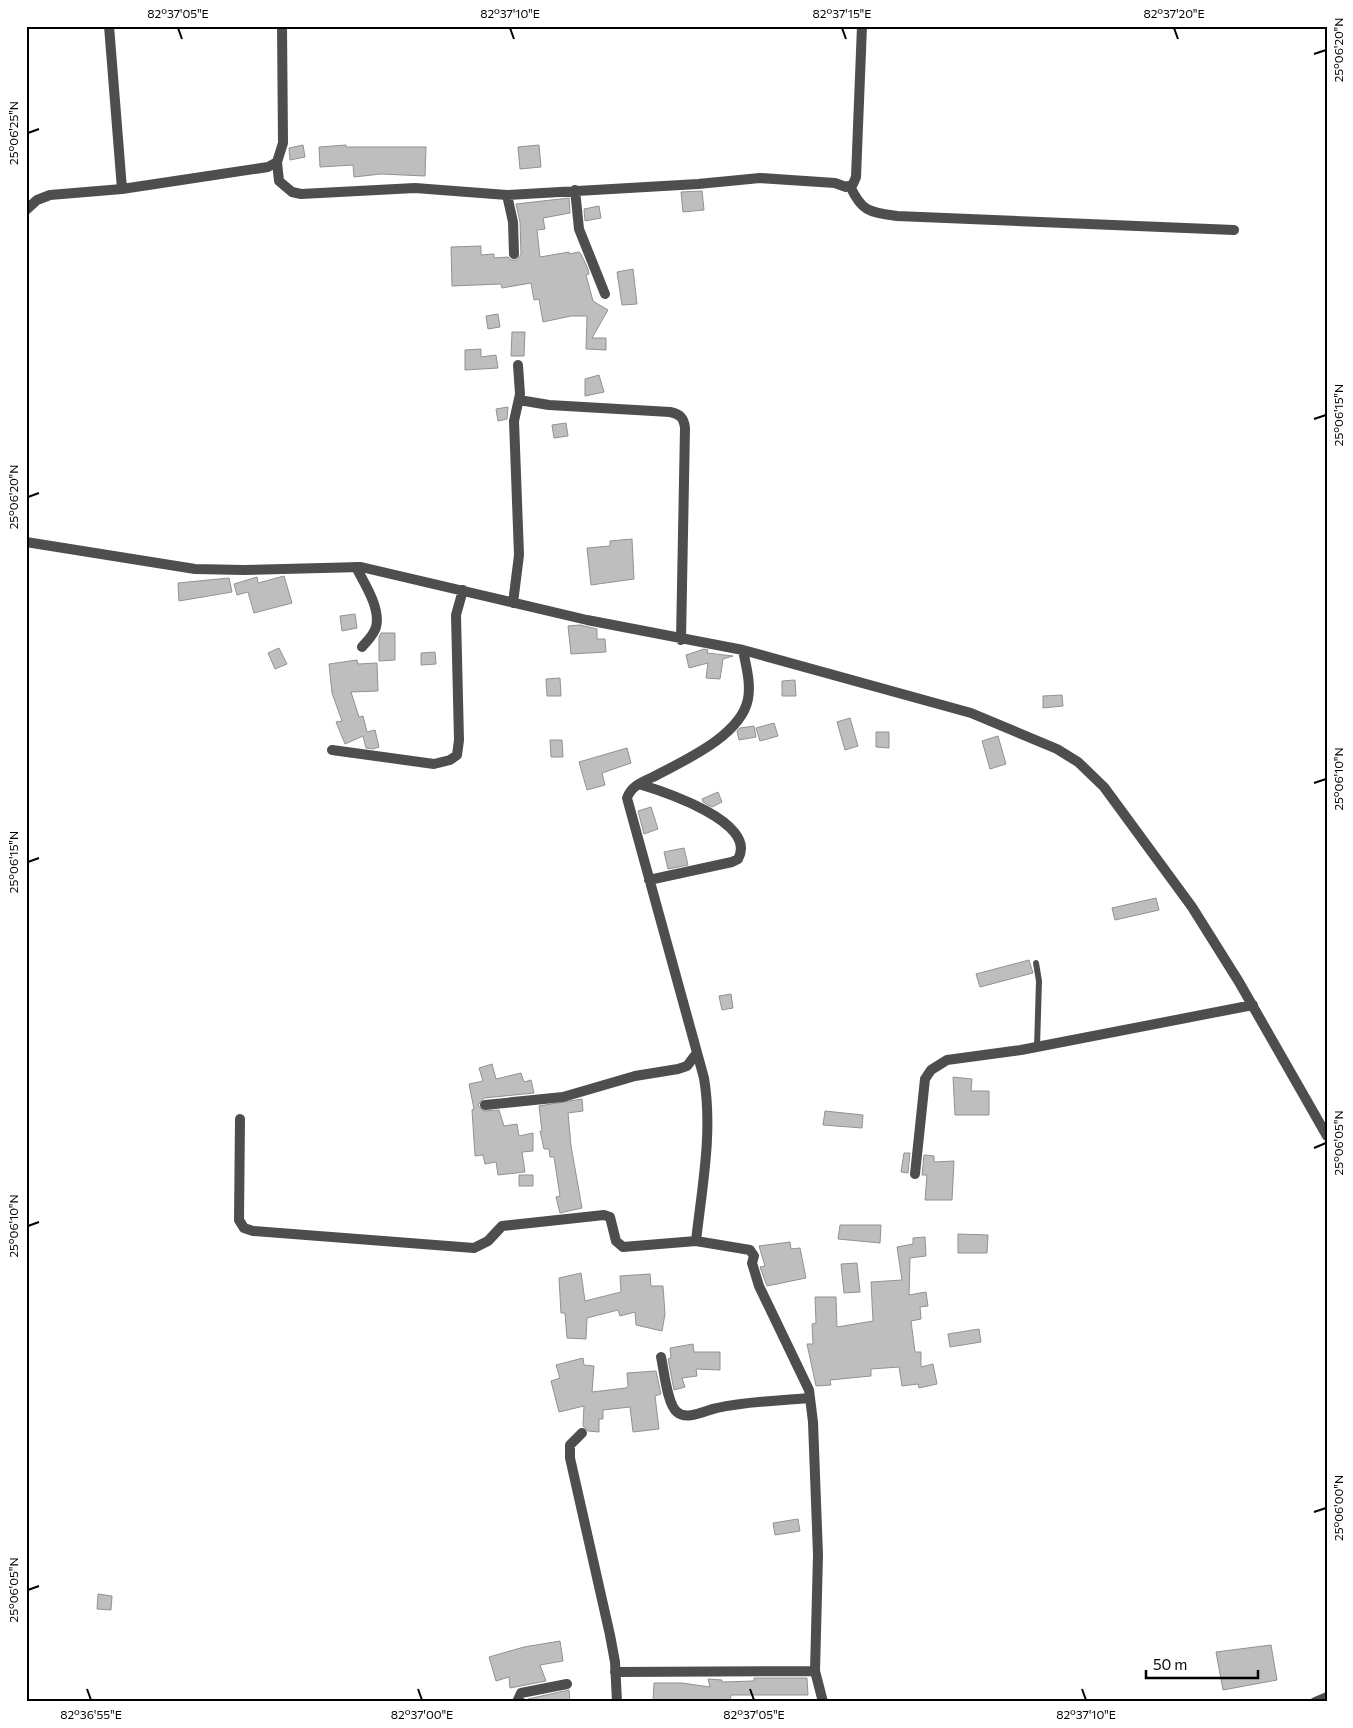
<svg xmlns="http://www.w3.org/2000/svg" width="1353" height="1728" viewBox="0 0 1353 1728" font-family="Commissioner,sans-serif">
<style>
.building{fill:#bebebe;stroke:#929292}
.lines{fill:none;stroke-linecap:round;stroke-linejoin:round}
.service{stroke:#4e4e4e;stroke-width:6}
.minor{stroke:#4e4e4e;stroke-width:10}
.ticks{fill:none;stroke:#000;stroke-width:2}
.neatline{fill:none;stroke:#000;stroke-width:2}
.ticks-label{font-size:12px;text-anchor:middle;fill:#000}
</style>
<rect width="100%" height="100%" fill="#fff"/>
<path class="building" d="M303 145 305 157 290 160 289 148Z
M346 145V147H426L425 176 381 174 354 177 353 165 320 167 319 147Z
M539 145 541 167 520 169 518 147Z
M702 191 704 210 683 212 681 192Z
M569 198 570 213 543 218 545 229 537 230 540 257 569 252V254L579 252 581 254 588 269 589 274 586 275 593 301 608 310 592 338H606V350L586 349 587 316H571L543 322 539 299 534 300 531 283 502 288 501 284 452 286 451 247 481 246V255L494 254V258L508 257 511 260H517L521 254 520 222 516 204Z
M599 206 601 218 585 221 584 209Z
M633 269 637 304 622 305 617 272Z
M498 314 500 327 488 329 486 316Z
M512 332H525L524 356H511Z
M481 349V357L496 355 498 368 465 370V350Z
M599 375 604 392 585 396V379Z
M508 407 507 419 498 421 496 409Z
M566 423 568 436 554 438 552 425Z
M632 539 634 579 591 585 587 548 610 546V541Z
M284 576 292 603 254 613 248 592 237 595 234 584 257 577 258 583Z
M229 578 232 592 179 601 178 583Z
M355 614 357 628 342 631 340 616Z
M580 625 597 629V639H605L606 652 571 654 568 626Z
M381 633H395V660L379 661V637Z
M279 648 287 664 275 669 268 653Z
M704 649 708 650 707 653 733 656 723 659 720 679 706 678 708 663 689 668 686 655Z
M435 652 436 664 421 665V653Z
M357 660 358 664 377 663 378 691 351 692 359 717 363 716 367 732 375 730 379 747 373 749 366 748 363 736 345 744 336 722 342 721 332 693 329 664Z
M560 678 561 696H547L546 679Z
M795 680 796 696H782V681Z
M1062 695 1063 706 1043 708V696Z
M850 718 858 746 845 750 837 722Z
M774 723 778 736 760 741 756 728Z
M754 726 756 737 739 740 737 731 740 728Z
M876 732H889V748L876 747Z
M998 736 1006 764 990 769 982 741Z
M550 740H562L563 757H551Z
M627 748 631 763 602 773 605 785 587 790 579 762Z
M718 792 722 802 712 807 703 802 702 799Z
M651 807 658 829 644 834 638 811Z
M684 848 688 865 668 869 664 852Z
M1156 898 1159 910 1115 920 1112 908Z
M1029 960 1033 973 980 987 976 974Z
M731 994 733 1008 722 1010 719 996Z
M492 1064 496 1079 521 1073 524 1082 531 1080 534 1093 484 1098 478 1105 483 1111 499 1110 504 1126 517 1124 519 1136 533 1133V1151L522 1152 525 1172 498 1175 496 1162 485 1164 483 1155 475 1156 472 1110 474 1109 469 1084 483 1081 479 1068Z
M953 1077 972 1079 971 1091H989V1115H955Z
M582 1099 583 1111 568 1113 571 1146 582 1208 560 1213 556 1197 560 1196 554 1157H550L549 1149H544L540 1131H542L539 1106Z
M825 1111 863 1115 862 1128 823 1125Z
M904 1153H910L908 1173 901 1172Z
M924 1155 934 1156V1162L954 1161 952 1200H925L927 1175H922Z
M519 1175H533V1186H519Z
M840 1225H881L880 1243 838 1239Z
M958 1234 988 1235 987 1253H958Z
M925 1237 926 1256 910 1258 909 1295 926 1292 928 1306 920 1307 921 1319 911 1321 915 1352H921V1367L933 1364 937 1384 919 1388 918 1384 902 1386 899 1367 871 1369V1376L830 1380 831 1385 816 1386 807 1344H813L812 1324 816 1323 815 1297H836L837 1327 873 1321 871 1282 902 1280 897 1247 913 1244V1238Z
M790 1242 791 1249 800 1248 806 1278 767 1286 760 1267 765 1266 759 1246Z
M857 1263 860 1292 844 1293 841 1264Z
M581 1273 585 1301 621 1292 620 1276 650 1274 651 1286H663L665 1314 662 1331 636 1325 635 1312 620 1316 618 1310 587 1318 586 1339 567 1338 565 1313H561L559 1278Z
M979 1329 981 1342 950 1347 948 1334Z
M693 1344 694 1352H720V1370L696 1369 697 1376 682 1378 685 1387 674 1390 668 1359 671 1358 670 1348Z
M583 1358 584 1365 594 1366 592 1392 626 1388 628 1386 627 1373 656 1371 661 1394 655 1396 659 1429 633 1432 630 1407 603 1410V1419H599V1432L588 1431 583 1426 584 1406 559 1412 551 1381 560 1378 556 1365Z
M798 1519 800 1531 775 1535 773 1523Z
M98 1594 112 1596 111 1610 97 1609Z
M560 1641 563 1661 540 1665 546 1681 510 1688 509 1677 496 1681 489 1657 524 1647Z
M1271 1645 1277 1680 1223 1690 1216 1652Z
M754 1678H807L808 1695H731L730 1702H653L654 1683H682L710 1687 708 1679 722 1680V1682L754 1681Z
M569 1690 570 1702H528V1699Z"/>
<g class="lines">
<path class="service" d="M1036 963 1039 981 1037 1047"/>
<path class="minor" d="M109 26 122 189
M277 162 279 181 292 192 301 194 415 188 507 195 698 184 760 178 835 183 846 187 853 184 856 177 862 26
M850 186C862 212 869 212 897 216L1234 230
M575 190 579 229 605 294
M507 195 513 222 514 254
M26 210 37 200 50 195 122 189 268 167 277 162 283 143 282 26
M519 400 549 405 670 412C680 414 684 418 685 428L681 640
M26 542 195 569 244 570 361 567 587 620 743 650 971 713 1057 749 1078 762 1104 787 1192 907 1239 982 1327 1136
M356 567C364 583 381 608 376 627 374 635 367 641 362 647
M513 603 519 555 514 421 520 394 518 365
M332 750 434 764 450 760 457 755 459 740 456 615 463 590
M639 784C662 791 759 822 738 859L732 862 649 880
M485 1105 563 1097 635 1076 678 1069 687 1066 696 1054
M240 1119 239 1220 244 1228 253 1231 474 1248 488 1241 502 1226 604 1215 610 1217 616 1241 623 1247 696 1241 750 1250 754 1256 752 1263 759 1286 809 1390 813 1422 818 1555 815 1671 823 1702
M915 1174 925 1079 931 1070 947 1060 1021 1050 1253 1005
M696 1241C702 1187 713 1132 704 1078L627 798C631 786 642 782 653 777 683 761 741 736 748 699 751 683 746 666 743 650
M661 1357C664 1370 667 1404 677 1412 687 1421 706 1410 717 1408 747 1401 779 1401 809 1398
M582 1433 570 1445V1458L610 1635 615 1662 617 1702
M615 1672 815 1671
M517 1702 521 1693 567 1684
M1315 1702 1327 1697"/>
</g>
<path class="ticks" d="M178 28 182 39M510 28 514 39M842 28 846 39M1174 28 1178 39M1314 54 1326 50M28 133 39 129M1314 419 1326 415M28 497 39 493M1314 783 1326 779M28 862 39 858M1314 1148 1326 1143M28 1226 39 1222M1314 1512 1326 1508M28 1590 39 1586M87 1689 91 1700M418 1689 422 1700M750 1689 754 1700M1082 1689 1086 1700"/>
<rect width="1353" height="1728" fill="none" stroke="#ffffff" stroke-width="55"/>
<path d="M1146 1670v8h112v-8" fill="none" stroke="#000000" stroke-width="2.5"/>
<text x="1153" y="1670" font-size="15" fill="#000000" stroke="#ffffff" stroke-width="4" paint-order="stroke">50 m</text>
<rect x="28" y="28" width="1298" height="1672" class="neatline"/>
<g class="ticks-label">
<text x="178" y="18">82°37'05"E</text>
<text x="510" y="18">82°37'10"E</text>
<text x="842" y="18">82°37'15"E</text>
<text x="1174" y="18">82°37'20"E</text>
<text transform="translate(1339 50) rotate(-90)" y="4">25°06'20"N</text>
<text transform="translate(14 133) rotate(-90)" y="4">25°06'25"N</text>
<text transform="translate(1339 415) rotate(-90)" y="4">25°06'15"N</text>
<text transform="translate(14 497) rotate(-90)" y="4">25°06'20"N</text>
<text transform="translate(1339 779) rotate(-90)" y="4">25°06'10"N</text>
<text transform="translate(14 862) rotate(-90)" y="4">25°06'15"N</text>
<text transform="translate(1339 1143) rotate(-90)" y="4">25°06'05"N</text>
<text transform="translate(14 1226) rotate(-90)" y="4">25°06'10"N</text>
<text transform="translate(1339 1508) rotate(-90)" y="4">25°06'00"N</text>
<text transform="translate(14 1590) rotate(-90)" y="4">25°06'05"N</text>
<text x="91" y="1719">82°36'55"E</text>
<text x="422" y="1719">82°37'00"E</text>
<text x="754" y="1719">82°37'05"E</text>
<text x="1086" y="1719">82°37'10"E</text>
</g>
</svg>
